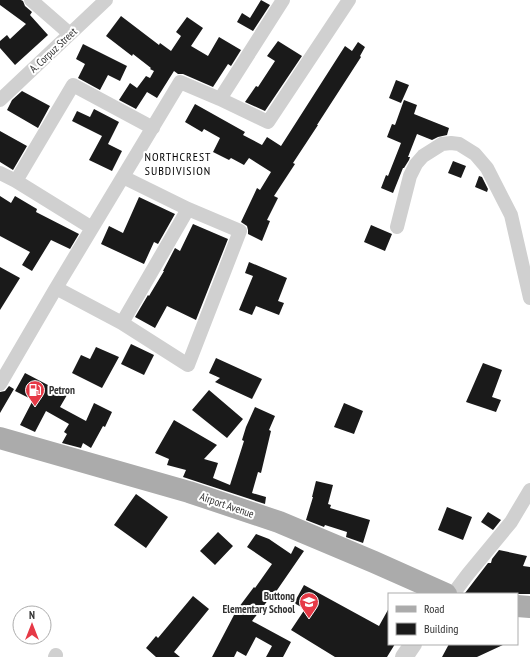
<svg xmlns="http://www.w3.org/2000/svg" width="530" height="657" viewBox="0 0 530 657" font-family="'PT Sans Narrow',sans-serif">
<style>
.building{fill:#1a1a1a}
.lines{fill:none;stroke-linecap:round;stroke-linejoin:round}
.minor{stroke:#d0d0d0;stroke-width:14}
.tertiary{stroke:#d0d0d0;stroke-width:18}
.primary{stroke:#ababab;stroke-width:22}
.labels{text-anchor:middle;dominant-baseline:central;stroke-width:4;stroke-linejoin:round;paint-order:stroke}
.street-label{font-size:11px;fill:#333;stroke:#fff}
.poi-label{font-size:11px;font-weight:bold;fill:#333;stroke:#fff;text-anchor:start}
.neighbourhood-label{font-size:12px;letter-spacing:1px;fill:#000;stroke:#fff}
</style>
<rect width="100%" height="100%" fill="#fff"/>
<path class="building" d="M0 0H21L23 1 25 6 32 12 30 15 48 35 15 65 0 48V41L7 35 10 39 26 24 0 5Z
M261 0 270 5 253 31 237 22 242 13 250 18Z
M121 16 159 45 160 43 171 51 181 36 176 32 187 17 203 28 191 46 208 56 219 37 241 50 231 66 228 64 213 87 183 74H178L174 71 157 98 147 92 136 109 119 100 130 83 137 88 146 76 150 78 154 71 150 69 151 68 133 54 132 56 106 36Z
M278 41 302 56 265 111 245 102 256 86 258 87 275 61 267 56Z
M358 42 365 47 360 56 361 57 317 125H318L293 163 295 164 274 196 278 198 267 220 270 221 262 241 248 234V230L247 226 241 222 257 188 260 190 271 172 249 158 244 165 231 158 229 160 213 152 220 138 204 129 202 132 185 122 195 104 245 132 243 135 262 145 267 137 281 146 345 46 352 51Z
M83 44 127 66 120 81 108 75 100 90 78 78 85 64 76 59Z
M396 80 409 85 401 103 389 98Z
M22 91 50 106 38 128 7 110 12 100Z
M404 100 417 105 414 114 449 128 447 135 438 137 432 140 417 134 408 157H410L409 160 404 168H403L393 193 381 188 386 175 388 176 401 143 387 137 392 124 395 125Z
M94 109 119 122 108 144 122 151 112 171 89 160 102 136 72 121 77 111 90 117Z
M0 131 27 146 13 170 0 162Z
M453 161 466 166 461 178 448 173Z
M479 176 482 177 488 189 487 192 475 187Z
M0 196 11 203 15 196 37 209 36 212 79 234 70 249 51 240 32 271 22 265 30 252 0 236Z
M139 197 175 214 158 244 154 242 144 264 101 244 109 226 123 233Z
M193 224 228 239 196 320 167 306 155 328 135 317 148 295 149 296 164 271H163L175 248 180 251Z
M371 225 392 234 385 251 364 242Z
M249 262 287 278 278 301 284 303 279 315 256 306 252 315 239 310 253 276 245 273Z
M0 267 20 278 0 310Z
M131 344 154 355 144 375 121 364Z
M96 347 119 357 102 388 72 373 81 355 90 359Z
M216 358 262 379 252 399 215 382 220 378 209 373Z
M483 363 502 370 492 397 501 400 496 412 466 402Z
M25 373 67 395 60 407 86 421 94 403 112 412 105 427 103 426 91 448 83 443 81 448 62 443 67 434 64 432 69 424 46 411 35 432 20 425 33 400 15 391Z
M9 386 14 389 0 413V392L5 391Z
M209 390 243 419 227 438 192 410Z
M344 403 363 411 354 434 334 427Z
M255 407 275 416 269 430 271 431 261 473 258 472 252 493 266 497 265 504 183 477 186 470 167 465 169 459 155 453 174 420 217 445 204 459 218 463 213 478 230 485 244 441 242 440 246 427Z
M316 481 333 485 328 504 331 505 330 508 370 520 363 543 346 537 347 532 325 525 324 527 306 520 313 497H312Z
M136 494 168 517 146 548 114 525Z
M447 507 472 517 463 540 438 530Z
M488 512 501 520 493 530 481 522Z
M218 532 233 546 215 565 200 551Z
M256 534 269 539 291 554 295 546 304 551 273 596 272 595 252 621 291 642 283 657H266L272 646 256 637 246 656 237 651 234 657H212L234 615H233L254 587 255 588 272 564 247 547Z
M499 550 527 556 523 566 530 567V594H480L465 593 488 563H491L492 559Z
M304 585 379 626 389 608V644H395L387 657H335L291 630 305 609 294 603Z
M193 596 209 609 174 652 180 657H156L146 648 156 636 158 638Z
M449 644H505L477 657H442Z"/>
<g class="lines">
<path class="minor" d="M31 0 70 34
M220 99 283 0
M0 100 106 0
M0 173 16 181
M397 227 410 176 416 164 423 156 442 144 451 143 459 144 475 154 487 168 511 215 530 298
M92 228 16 181 73 85 153 128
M56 288 180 82 220 99 268 122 349 0
M122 323 188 209
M0 384 56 288 122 323 188 365 240 231 188 209 123 177
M453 594 468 574 511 522 530 490
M55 657 56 655"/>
<path class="tertiary" d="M404 657 413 644"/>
<path class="primary" d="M0 438 189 492 279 522 374 562 446 594
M517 606 530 607"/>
</g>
<defs>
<symbol id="fuel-pin" viewBox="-11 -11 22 30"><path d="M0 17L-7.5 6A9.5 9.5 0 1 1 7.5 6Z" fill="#e63946" stroke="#fff"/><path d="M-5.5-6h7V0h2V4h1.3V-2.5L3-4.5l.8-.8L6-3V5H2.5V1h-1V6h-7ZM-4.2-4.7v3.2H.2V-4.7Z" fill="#fff"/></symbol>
<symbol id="school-pin" viewBox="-11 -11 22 30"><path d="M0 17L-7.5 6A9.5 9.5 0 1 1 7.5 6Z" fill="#e63946" stroke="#fff"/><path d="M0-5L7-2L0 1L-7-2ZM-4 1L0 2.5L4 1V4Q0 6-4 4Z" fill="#fff"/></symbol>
</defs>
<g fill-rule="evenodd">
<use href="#fuel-pin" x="24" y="379" width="22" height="30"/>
<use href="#school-pin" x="298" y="591" width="22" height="30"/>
</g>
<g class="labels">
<g class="street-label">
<text transform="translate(53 50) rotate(-43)">A. Corpuz Street</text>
<text transform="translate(227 505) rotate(19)">Airport Avenue</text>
</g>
<g class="poi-label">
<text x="49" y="390">Petron</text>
<text x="295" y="596" text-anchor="end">Buttong<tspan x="295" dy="13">Elementary School</tspan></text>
</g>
<g class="neighbourhood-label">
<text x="178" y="156">NORTHCREST<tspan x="178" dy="14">SUBDIVISION</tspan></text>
</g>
</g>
<rect x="388" y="593" width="130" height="52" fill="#ffffff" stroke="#adadad"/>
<rect x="396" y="606" width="20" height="6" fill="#ababab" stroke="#adadad"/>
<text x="424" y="613" font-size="12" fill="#333333">Road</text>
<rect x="396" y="623" width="20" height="12" fill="#1a1a1a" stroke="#adadad"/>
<text x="424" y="633" font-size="12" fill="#333333">Building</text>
<g transform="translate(32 625)"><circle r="19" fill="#ffffff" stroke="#adadad"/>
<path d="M0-3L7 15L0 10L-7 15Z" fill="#e63946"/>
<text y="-6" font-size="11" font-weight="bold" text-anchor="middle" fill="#333333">N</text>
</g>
</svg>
